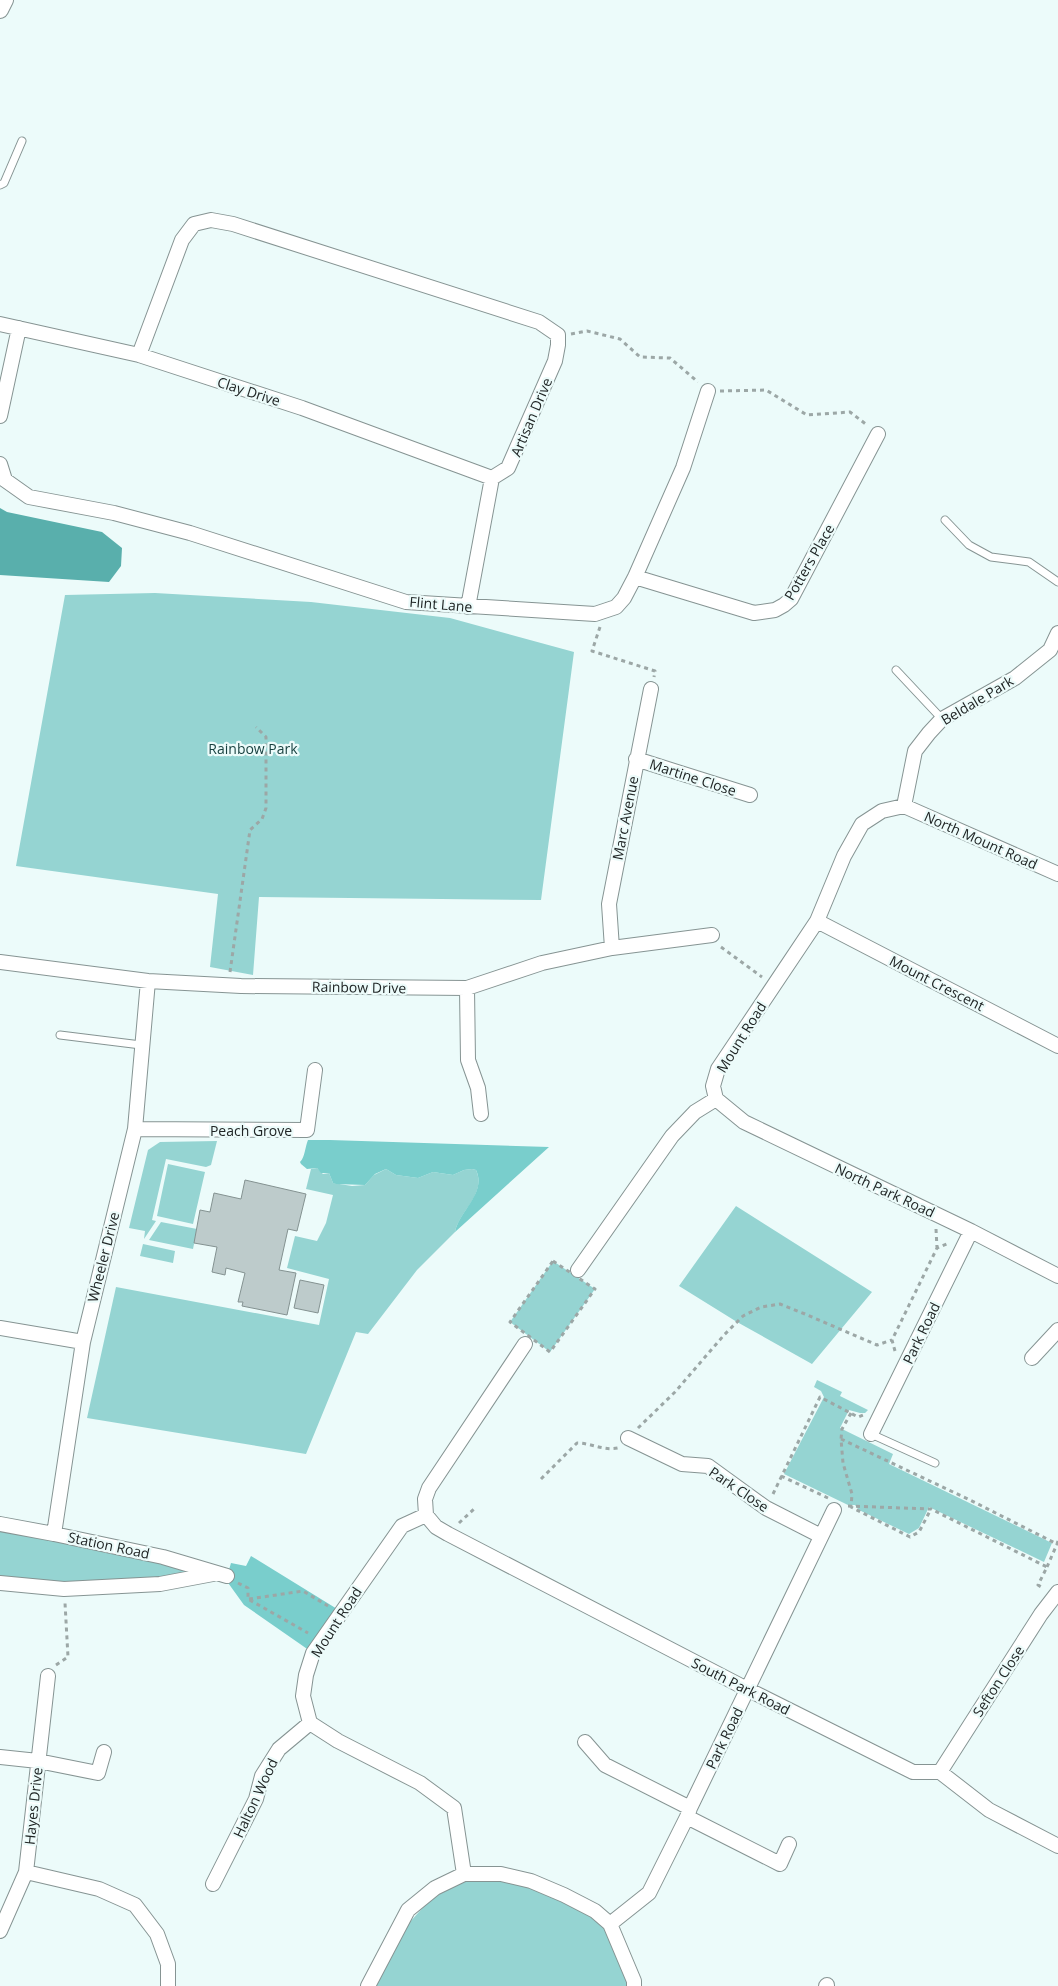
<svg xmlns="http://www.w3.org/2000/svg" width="1058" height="1986" viewBox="0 0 1058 1986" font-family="'Open Sans',sans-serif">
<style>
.green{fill:#95d4d2}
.forest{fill:#79cecc}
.water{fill:#59afac}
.building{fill:#bdcbcb;stroke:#849291}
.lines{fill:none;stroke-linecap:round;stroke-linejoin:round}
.service-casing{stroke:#869493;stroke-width:9}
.minor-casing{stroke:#869493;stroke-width:16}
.tertiary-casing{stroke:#869493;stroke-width:18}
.path{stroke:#9ca7a6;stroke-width:3;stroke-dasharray:4 4;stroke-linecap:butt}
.service{stroke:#fff;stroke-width:7}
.minor{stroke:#fff;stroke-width:14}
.tertiary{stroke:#fff;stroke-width:16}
.labels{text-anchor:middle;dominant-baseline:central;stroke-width:4.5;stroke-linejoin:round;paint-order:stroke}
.street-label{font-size:14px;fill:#202525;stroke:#ecfbfa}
.park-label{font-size:14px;fill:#163f3e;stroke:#ecfbfa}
</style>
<rect width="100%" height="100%" fill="#ecfbfa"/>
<path class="green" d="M155 593 311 602 450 618 574 652 541 900 259 897 253 975 210 967 218 894 16 866 65 595Z
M217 1141 211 1165 206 1167 166 1159 152 1220 156 1221 144 1239 145 1231 129 1228 148 1150 160 1142Z
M168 1164 205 1172 193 1224 157 1216Z
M317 1168 323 1174 329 1173 333 1183 352 1186 365 1185 374 1175 386 1169 396 1175 418 1178 433 1172 453 1175 464 1170 472 1169 476 1170C487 1194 459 1211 455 1232L417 1270 368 1334 356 1332 306 1454 87 1418 116 1287 319 1325 329 1279 287 1268 295 1236 317 1241 326 1223 333 1195 306 1189 311 1169Z
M736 1206 872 1292 812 1364 737 1322 679 1286Z
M161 1222 197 1229 193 1249 149 1240Z
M143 1244 175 1251 173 1263 140 1256Z
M553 1261 595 1289 550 1352 510 1322Z
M817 1380 842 1392 840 1396 868 1410 865 1413H860L849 1410 840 1428 893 1454 889 1464 1052 1543 1044 1562 929 1507 919 1528 909 1534 859 1510 855 1505H848L784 1474 824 1397 821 1391 814 1387Z
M0 1530 216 1574 110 1587 0 1579Z
M508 1875 601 1917 630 1986H373L391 1943 445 1883Z"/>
<path class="forest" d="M308 1140H330L549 1147 455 1232C459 1211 487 1193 476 1170L472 1169 464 1170 453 1175 433 1172 418 1178 396 1175 386 1169 375 1174 365 1185 336 1184 333 1183 329 1173H321L317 1168 307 1169 301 1164 300 1162C305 1157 305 1147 308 1140Z
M251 1556 342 1612 313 1653 244 1605 226 1580 231 1563 246 1566Z"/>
<path class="water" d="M0 508 7 512 102 532 122 548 121 566 109 582 0 575Z"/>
<path class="building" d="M245 1180 306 1194 297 1231 288 1229 279 1270 296 1273 287 1315 242 1306 243 1302H238L245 1273 226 1268 225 1275 212 1272 217 1247 194 1243 200 1210 210 1212 214 1193 241 1199Z
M300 1280 324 1285 318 1313 294 1308Z"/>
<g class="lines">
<defs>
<path id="service" d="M0 185 4 183 22 141
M945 520 969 545 991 557 1029 562 1058 582
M896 670 942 719
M60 1035 141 1045
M871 1434 935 1463"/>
<path id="minor" d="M0 324 139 355 302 408 492 478
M139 355 182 240 194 224 211 220 233 224 539 322 558 335V345L555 361 508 468 492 478
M0 416 19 328
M0 464 5 480 29 497 114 513 190 533 406 602 595 614 616 607 624 598 635 577 683 468 708 391
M635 577 754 613 775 610 784 605 791 599 878 434
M468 607 492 478
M636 759 750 795
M904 806 915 751 929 733 942 719 1015 678 1050 650 1058 633
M904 806 1058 874
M817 921 1058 1046
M612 948 609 904 651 689
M0 962 148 981 241 986 467 988 542 963 612 948 712 935
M467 988 468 1060 478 1088 481 1114
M716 1099 744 1122 971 1231 1058 1276
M135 1129 307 1130 315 1070
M578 1270 672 1136 695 1112 716 1099 713 1086 718 1069 817 921 844 856 862 824 882 811 904 806
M0 1328 83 1342
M1032 1358 1058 1330
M871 1434 971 1231
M628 1438 682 1464 708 1466 766 1508 821 1536
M426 1515 436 1527 448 1534 747 1689 913 1772H940L989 1810 1058 1846
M426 1515 402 1526 313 1653 306 1675 303 1696 310 1723 338 1741 420 1783 454 1808 464 1874
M426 1515 425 1499 429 1488 525 1344
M0 1524 54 1534 163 1557 227 1576
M54 1534 83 1342 135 1129 148 981
M0 1583 64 1589 160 1584 213 1574
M585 1742 605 1765 690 1808
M0 1757 38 1761 98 1773 104 1752
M940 1772 1041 1614 1058 1592
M687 1817 780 1864 789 1844
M26 1872 99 1889 135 1905 157 1934 168 1964V1986
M213 1884 256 1799 262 1776 279 1749 310 1723
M610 1924 649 1893 687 1817 690 1808 834 1510
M0 1931 26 1872 48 1676
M368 1986 408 1910 435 1888 464 1874H501L531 1881 564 1895 595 1911 610 1924 634 1981V1986
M826 1986 827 1985"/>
<path id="tertiary" d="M0 10 5 0"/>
</defs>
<use href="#service" class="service-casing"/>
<use href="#minor" class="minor-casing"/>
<use href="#tertiary" class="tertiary-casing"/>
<path class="path" d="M571 334 587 331 620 339 640 357 670 358 698 382
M720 391 766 390 807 415 850 412 867 425
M600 627 592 651 655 671 654 677
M721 947 762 977
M230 972 250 830 262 819 266 808V737L256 727
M936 1229 937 1248
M553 1261 595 1289 550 1352 510 1322Z
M895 1351 892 1340 937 1248 949 1243
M851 1413 842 1429 841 1439 843 1463 852 1494 851 1507 910 1537 919 1532 931 1509
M638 1428 675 1392 724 1335 743 1316 761 1307 780 1304 805 1314 877 1345 892 1340
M841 1439 970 1500 1057 1544 1058 1541
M781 1476 828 1498
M541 1479 577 1443C592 1443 603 1451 618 1448
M773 1494 820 1397 858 1417 863 1415
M848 1506 931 1509 1047 1567 1038 1585 1043 1588
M459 1523 475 1508
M1047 1567 1057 1544
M238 1583 248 1588V1599L308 1633
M249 1599 303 1591 328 1606
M56 1665 68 1657 65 1603"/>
<use href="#service" class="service"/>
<use href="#minor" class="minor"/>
<use href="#tertiary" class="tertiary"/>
</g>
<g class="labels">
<g class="street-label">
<text transform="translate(249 391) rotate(18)">Clay Drive</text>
<text transform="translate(531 417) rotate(-67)">Artisan Drive</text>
<text transform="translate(809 562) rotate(-60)">Potters Place</text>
<text transform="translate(441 604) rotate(5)">Flint Lane</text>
<text transform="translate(977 700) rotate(-31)">Beldale Park</text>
<text transform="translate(693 777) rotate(18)">Martine Close</text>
<text transform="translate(625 818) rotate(-79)">Marc Avenue</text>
<text transform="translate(981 840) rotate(24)">North Mount Road</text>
<text transform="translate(937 983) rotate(27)">Mount Crescent</text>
<text transform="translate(359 987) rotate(1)">Rainbow Drive</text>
<text transform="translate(741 1037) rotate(-58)">Mount Road</text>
<text x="251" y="1130">Peach Grove</text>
<text transform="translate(885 1190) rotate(25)">North Park Road</text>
<text transform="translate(103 1257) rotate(-76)">Wheeler Drive</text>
<text transform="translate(921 1333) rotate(-64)">Park Road</text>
<text transform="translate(739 1489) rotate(34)">Park Close</text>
<text transform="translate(109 1545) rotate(12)">Station Road</text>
<text transform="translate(336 1622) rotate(-57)">Mount Road</text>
<text transform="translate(998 1681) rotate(-57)">Sefton Close</text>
<text transform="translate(741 1686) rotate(27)">South Park Road</text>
<text transform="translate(724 1738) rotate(-64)">Park Road</text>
<text transform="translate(255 1798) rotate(-65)">Halton Wood</text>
<text transform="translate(33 1806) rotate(-84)">Hayes Drive</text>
</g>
<g class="park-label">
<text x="253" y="748">Rainbow Park</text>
</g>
</g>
</svg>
